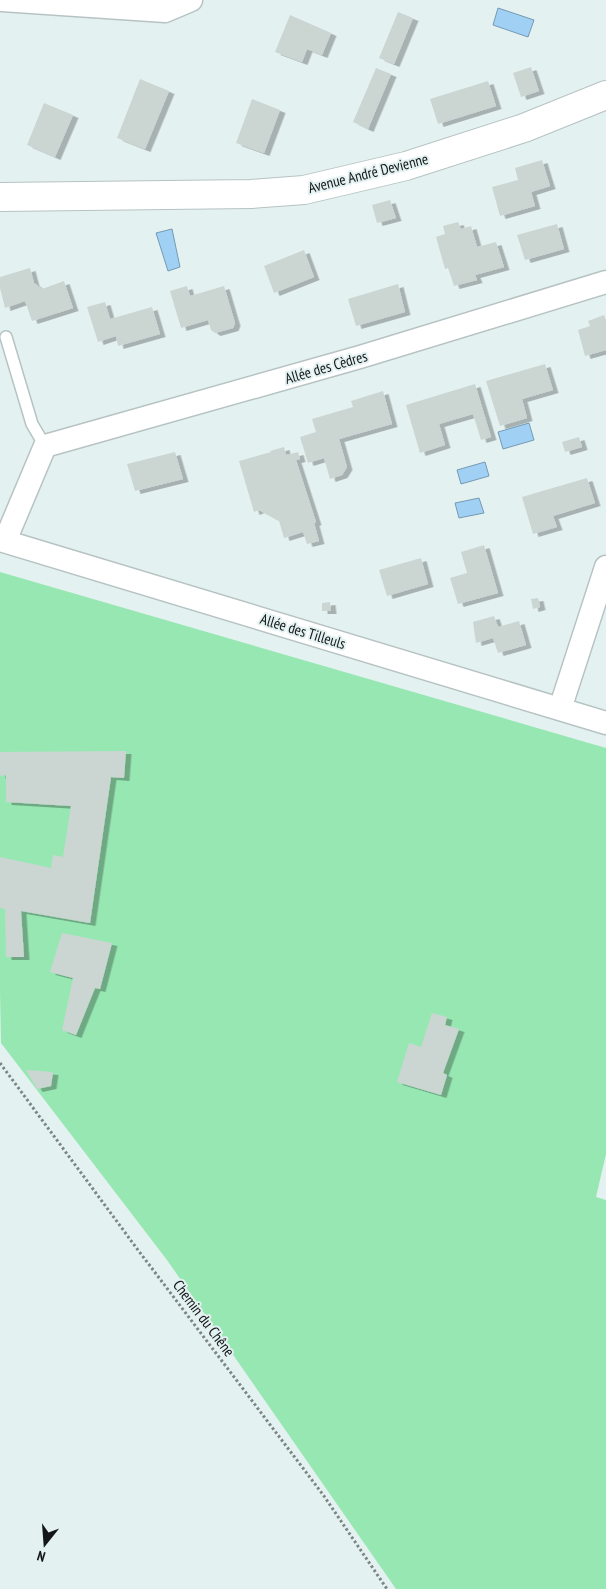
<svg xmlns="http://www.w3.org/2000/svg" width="606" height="1589" viewBox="0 0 606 1589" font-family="'PT Sans Narrow',sans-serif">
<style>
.green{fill:#97e7b3}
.water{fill:#a0d1f5;stroke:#7699b2}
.building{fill:#cbd6d3;filter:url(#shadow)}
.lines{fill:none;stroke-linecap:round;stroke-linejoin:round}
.service-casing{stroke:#b7c3c3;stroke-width:14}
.minor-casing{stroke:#b7c3c3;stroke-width:25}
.tertiary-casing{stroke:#b7c3c3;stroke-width:30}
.path{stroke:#7c8484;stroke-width:3;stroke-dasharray:2.5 2.5;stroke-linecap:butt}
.service{stroke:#fff;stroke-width:11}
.minor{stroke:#fff;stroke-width:22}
.tertiary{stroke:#fff;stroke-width:28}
.labels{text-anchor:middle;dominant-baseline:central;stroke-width:4;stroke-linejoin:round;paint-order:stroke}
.street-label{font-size:15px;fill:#131717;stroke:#e4f1f1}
</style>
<defs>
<filter id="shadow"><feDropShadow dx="5.5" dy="3" stdDeviation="0" flood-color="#0004"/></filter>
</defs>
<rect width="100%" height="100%" fill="#e4f1f1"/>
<path class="green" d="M0 572 606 748V1154L596 1197 606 1200V1589H396L167 1260 1 1043 0 991Z"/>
<path class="water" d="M498 8 534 20 528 37 493 25Z
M172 229 180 267 168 271 156 233Z
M529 423 534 440 503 449 498 432Z
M485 462 489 476 461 484 457 470Z
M479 498 484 513 459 518 455 503Z"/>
<path class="building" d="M398 12 413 18 394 64 379 58Z
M290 15 331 33 322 55 307 49 302 62 275 52Z
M531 67 539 91 521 97 513 73Z
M376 68 391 74 368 129 353 122Z
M140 79 169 91 145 149 117 138Z
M488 81 496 106 438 124 430 99Z
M252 99 280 110 264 153 236 143Z
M44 103 73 115 55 157 27 145Z
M542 160 550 186 531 192 535 206 500 216 492 187 518 180 515 168Z
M390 200 396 218 377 223 372 205Z
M458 222 461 229 471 226 477 247 496 242 504 267 475 275 477 280 454 286 448 268 445 269 436 237 445 234 443 226Z
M557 224 564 249 525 260 517 235Z
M304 250 314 277 274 293 264 266Z
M30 268 34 283 42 289 64 281 73 308 32 321 25 301 5 308 0 288V277Z
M398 284 405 312 356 326 348 299Z
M187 286 190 296 224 286 235 323 233 328 215 333 211 330 208 320 181 328 170 291Z
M105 302 110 319 152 307 160 334 118 346 116 336 98 342 87 307Z
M604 315 606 320V350L585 356 578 330 590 326 588 321Z
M545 364 553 390 522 399 527 418 500 426 486 381Z
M475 384 491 437 481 440 473 414 439 424 445 445 420 453 406 405Z
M383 391 392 424 339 439 347 467 342 475 330 479 324 458 308 463 300 437 316 432 312 419 353 407 351 401Z
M579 437 582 447 565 452 562 442Z
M284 447 286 455 298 452 300 459 296 460 316 522 314 523 319 541 307 544 303 532 284 538 279 521 259 510 254 512 239 461 271 452 270 451Z
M175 452 183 479 135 491 127 464Z
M587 478 595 503 553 516 557 527 533 534 522 497Z
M484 545 498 593 458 604 450 578 467 573 461 552Z
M421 558 428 584 387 596 379 570Z
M538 598 540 607 533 609 531 599Z
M330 602 331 611H322V603Z
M494 616 498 627 519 621 526 645 498 653 493 638 476 643 473 622Z
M126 751 124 778 111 777 90 923 21 911 24 957H6L5 909 0 908V857L51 868 53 855 63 857 71 806 6 802V775L0 776V752Z
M62 933 112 943 100 989 95 988 76 1035 62 1030 73 978 50 972Z
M432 1013 447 1017 445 1025 459 1029 443 1073 447 1075 441 1095 397 1082 409 1043 421 1047Z
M26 1070 53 1072 51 1086 37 1089Z"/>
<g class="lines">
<defs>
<path id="service" d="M6 337 32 424 45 446"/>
<path id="minor" d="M2 0 165 11 191 0
M0 540 606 723
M5 541 45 446 360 357 606 282
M560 709 606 567"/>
<path id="tertiary" d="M0 197 251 194 304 190 406 166 524 128 606 95"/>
</defs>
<use href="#service" class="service-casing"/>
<use href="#minor" class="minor-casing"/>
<use href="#tertiary" class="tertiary-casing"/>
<path class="path" d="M0 1063 135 1246 324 1496 387 1589"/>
<use href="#service" class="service"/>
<use href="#minor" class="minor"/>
<use href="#tertiary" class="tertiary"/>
</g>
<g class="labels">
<g class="street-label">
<text transform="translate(368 173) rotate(-14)">Avenue André Devienne</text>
<text transform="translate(326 367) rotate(-16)">Allée des Cèdres</text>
<text transform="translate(303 631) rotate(17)">Allée des Tilleuls</text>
<text transform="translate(204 1318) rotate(53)">Chemin du Chêne</text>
</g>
</g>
<g transform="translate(45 1544) rotate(197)" stroke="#e4f1f1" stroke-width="4" paint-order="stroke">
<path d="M0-4L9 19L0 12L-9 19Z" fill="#131717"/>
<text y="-8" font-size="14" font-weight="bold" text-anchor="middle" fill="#131717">N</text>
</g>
</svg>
